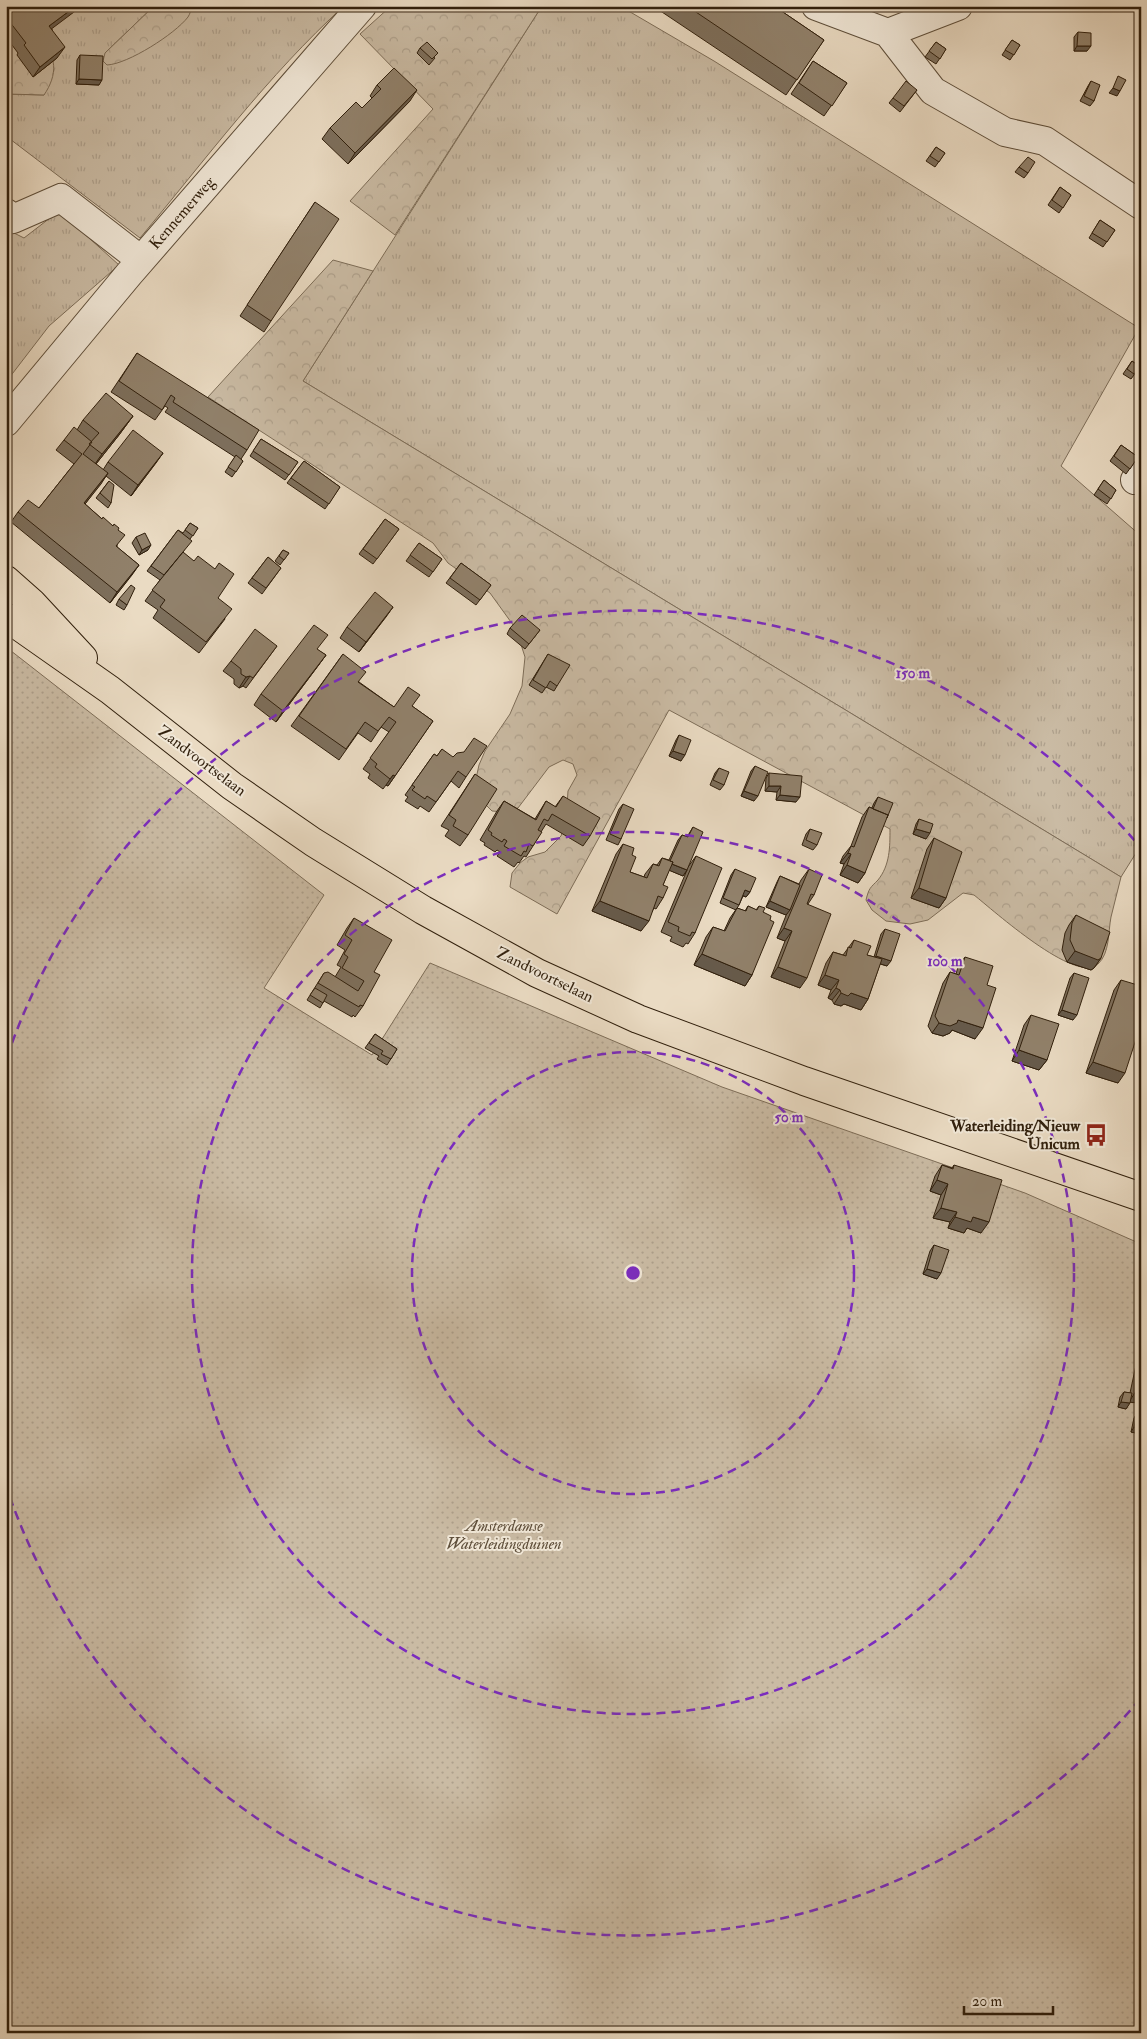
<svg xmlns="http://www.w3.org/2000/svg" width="1147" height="2039" viewBox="0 0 1147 2039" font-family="'IM FELL Double Pica',serif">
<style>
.grass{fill:url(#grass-tufts);stroke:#7d6d58}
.forest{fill:url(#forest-crowns);stroke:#7d6d58}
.park{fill:url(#park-dots);stroke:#7d6d58}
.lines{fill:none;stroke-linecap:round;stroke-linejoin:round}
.minor-casing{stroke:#5e4e3a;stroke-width:30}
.major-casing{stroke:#301f0c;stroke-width:30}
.minor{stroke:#f1e8d8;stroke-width:28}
.major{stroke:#eadbc3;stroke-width:28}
.wall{fill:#7d6f5c;stroke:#301f0c}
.shaded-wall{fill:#665a4b;stroke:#301f0c}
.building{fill:#91816b;stroke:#301f0c}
.ring{fill:none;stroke:#7b2cbf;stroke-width:2.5;stroke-dasharray:9 6}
.labels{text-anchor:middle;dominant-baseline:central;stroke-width:4;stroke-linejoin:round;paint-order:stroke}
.street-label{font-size:16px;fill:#301f0c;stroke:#f1e8d8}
.poi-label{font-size:16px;font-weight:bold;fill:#301f0c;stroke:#f1e8d8;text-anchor:end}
.park-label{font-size:16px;font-style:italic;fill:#5e4e3a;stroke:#f1e8d8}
.centre{fill:#7b2cbf;stroke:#f1e8d8;stroke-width:2.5}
.ring-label{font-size:15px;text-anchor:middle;font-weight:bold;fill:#7b2cbf;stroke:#f1e8d8;stroke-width:4;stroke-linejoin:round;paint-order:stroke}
</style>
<defs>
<pattern id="grass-tufts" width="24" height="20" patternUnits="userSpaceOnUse" patternTransform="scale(1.25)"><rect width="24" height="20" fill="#cabba4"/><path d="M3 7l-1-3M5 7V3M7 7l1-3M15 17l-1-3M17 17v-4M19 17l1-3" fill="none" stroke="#aea08c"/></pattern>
<pattern id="forest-crowns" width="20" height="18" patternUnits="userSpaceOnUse" patternTransform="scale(1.25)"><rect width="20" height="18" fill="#cabba4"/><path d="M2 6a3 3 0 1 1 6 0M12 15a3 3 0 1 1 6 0" fill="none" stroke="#aea08c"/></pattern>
<pattern id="park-dots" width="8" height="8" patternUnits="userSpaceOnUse" patternTransform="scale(1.25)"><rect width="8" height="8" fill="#cabba4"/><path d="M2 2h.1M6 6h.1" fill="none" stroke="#aea08c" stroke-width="1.8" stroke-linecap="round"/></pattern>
</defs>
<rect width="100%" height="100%" fill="#eadbc3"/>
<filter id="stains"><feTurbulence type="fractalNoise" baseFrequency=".004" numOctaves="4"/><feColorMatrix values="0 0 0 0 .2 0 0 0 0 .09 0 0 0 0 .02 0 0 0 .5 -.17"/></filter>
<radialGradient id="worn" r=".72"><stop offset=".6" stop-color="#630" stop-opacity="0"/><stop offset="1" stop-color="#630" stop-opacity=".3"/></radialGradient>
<path class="grass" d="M6 6H154L105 53 188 16 192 6H344C268 75 206 159 140 238L6 136V94L44 95 35 44 6 39Z
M542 6H620L714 61 1139 328 1061 466 1141 536V845L1121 877 303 381Z
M59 211 119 265 49 326 6 382V229L24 238Z"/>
<path class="forest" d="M154 6H192C191 10 190 14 188 17 175 34 128 64 107 65L103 61 105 53Z
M391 6H542L395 235 350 201 433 109 360 34Z
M6 39C15 40 25 41 34 43 60 52 57 76 44 95L6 94Z
M333 260 373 271 303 381 1121 877C1118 890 1114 904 1111 917 1108 932 1110 953 1098 964 1076 985 993 910 974 895L963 893 928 920 910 924 886 921 872 910 866 900C869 888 870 888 878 880 890 865 890 847 890 829L669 710 557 914 510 887 512 873 520 863 528 857 545 852 561 836 566 820 568 791 577 775 573 764 563 760 549 767 518 808 505 812 492 811 481 800 475 783 479 765 485 751 510 714 522 686 525 657 516 629 490 593 448 563 433 543 208 397Z"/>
<path class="park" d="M6 647 324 895 264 988 372 1055 430 963 722 1087 1025 1193 1141 1244V2033H6Z"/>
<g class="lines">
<defs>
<path id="minor" d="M816 6 888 33 933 91 1005 132 1045 141 1141 205
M888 33 958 6
M6 213 13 219 61 198 141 260
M6 422 129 274 362 6
M1135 480 1141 473"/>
<path id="major" d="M6 580 32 603 83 658
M6 617 110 690 232 786 313 842 423 910 537 973 638 1019 804 1081 1141 1197"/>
</defs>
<use href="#minor" class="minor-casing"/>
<use href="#major" class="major-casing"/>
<use href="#minor" class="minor"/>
<use href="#major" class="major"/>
</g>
<path class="wall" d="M6 6 52 29 57 58 33 77 17 55 18 53 6 37Z
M653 6H774L824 40 786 95Z
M1078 32 1087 51H1074V37Z
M1012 40 1020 45 1010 60 1002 55Z
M936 42 946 49 936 64 925 57Z
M420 48 435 58 429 65 417 53Z
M80 55 99 85 76 84 77 60Z
M813 61 847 83 824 116 791 94Z
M1091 81 1094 101 1090 106 1080 101 1088 86Z
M377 85 410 101 348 164 322 139 330 128 362 108 372 98 370 96Z
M917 90 900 112 889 103 893 98Z
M936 147 945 153 935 167 926 161Z
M1019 167 1028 173 1024 178 1015 172Z
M1060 187 1071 195 1059 213 1048 205Z
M315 202 271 321 264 332 240 316Z
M1100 220 1115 230 1103 247 1089 238Z
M137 353 247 450 241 459 243 461 232 477 225 472 235 457 165 412 168 408 165 406 155 420 111 392Z
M1132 361 1140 367 1131 379 1123 374Z
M133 416 119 435 96 464 103 470 108 462 163 453 131 496 106 476 85 504 102 519 118 530 117 547 139 565 110 603 11 522 18 512 39 508 74 464 56 450 64 440 77 430 83 420Z
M261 439 298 462 285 480 250 456Z
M1121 445 1138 457 1126 474 1110 461Z
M304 461 340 487 325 509 287 483Z
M1104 480 1116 490 1107 504 1094 495Z
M109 481 111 503 108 508 96 498Z
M385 519 399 529 373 564 359 554Z
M190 523 198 528 190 539 183 552 218 598 225 619 199 653 153 618 158 610 145 601 160 580 147 571 178 530 183 533Z
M136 537 148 550 139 555 132 543Z
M419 543 442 559 429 577 406 561Z
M283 550 289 553 280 565 275 561Z
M268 557 281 568 262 594 248 583Z
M461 563 491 585 476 605 446 583Z
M119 599 127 605 124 610 116 605Z
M393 607 359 652 340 638 347 627Z
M510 628 540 630 525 649 507 634Z
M277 646 246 688 243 686 239 688 234 684V679L223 671 231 661Z
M318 650 326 655 276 722 254 705 261 694Z
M343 654 359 682 394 707 412 706 433 721 388 786 386 785 383 789 368 778 370 774 363 769 389 732 381 727 371 742 358 733 339 760 291 726Z
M548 654 557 686 554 691 546 687 542 693 529 685Z
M679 735 681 761 669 756 676 740Z
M442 749 466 777 459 788 451 781 429 812 420 806 418 809 405 801 408 797 405 795 434 754 437 756Z
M755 766 754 801 741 796 751 771Z
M719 768 724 785 720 790 710 785 715 773Z
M769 773 796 802 776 800 777 792 765 791 766 778Z
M475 774 468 835 460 846 445 836 449 830 441 826Z
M563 796 590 836 583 846 546 824 541 832 533 846 526 857 524 856 519 863 518 862 514 867 497 856 500 852 497 850 495 852 484 845 485 843 480 840 497 811 504 801 535 819 546 801 555 807Z
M878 797 865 873 858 883 840 875 844 864 840 863 843 856 851 846 862 817 869 807 872 808 874 803Z
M623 804 621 839 618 845 606 840 619 809Z
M919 819 926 839 913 834 916 824Z
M693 827 688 867 696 856 695 933 688 944 686 943 683 947 670 941 672 937 661 932 687 870 683 876 669 870 663 885V898L656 909 654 908 641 931 592 911 616 854 623 844 632 855 630 872 644 877 645 874 653 864 657 865 662 858 669 860 678 840 682 835 687 837Z
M810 829 817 845 813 850 802 845 806 834Z
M934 838 946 898 939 908 911 898 927 849Z
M735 869 750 892 746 897 743 896 739 905 736 910 720 903 731 875Z
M809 869 814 895 808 904 800 988 771 977 785 941 777 938 787 913 786 915 766 907 777 882 780 876 799 884 801 880Z
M748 906 756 910 759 906 763 912 752 975 745 986 694 965 706 937 713 927 724 931 730 918 737 908 745 911Z
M1076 915 1101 958 1094 968 1091 970 1067 962 1062 950 1065 933 1069 925Z
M354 918 374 972 363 1006 355 1017 353 1015 352 1017 324 1001 320 1008 307 1000 324 973 335 977 341 967 337 965 345 950 337 945 347 928Z
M885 929 887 966 880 964 868 999 861 1010 844 1004 841 1006 834 1004 832 1000 828 998 831 990 818 985 826 963 833 952 843 955 854 940 867 955 874 957 881 934Z
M965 957 987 985 975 1039 952 1030 950 1033 943 1036 932 1033 928 1026 943 983 950 972 956 974 958 967Z
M1074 973 1073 1020 1058 1015 1070 978Z
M1121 980 1118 1083 1086 1073 1114 990Z
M1031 1015 1047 1060 1039 1070 1012 1061 1024 1025Z
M375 1034 397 1049 387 1065 377 1059 379 1056 365 1048Z
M942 1165 952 1168 954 1165 981 1233 967 1228 964 1233 948 1228 950 1222 933 1218 941 1195 930 1191 935 1176Z
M934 1245 937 1279 923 1274 930 1251Z
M1141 1358V1413L1136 1412 1138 1403 1130 1402 1126 1409 1118 1407 1120 1397 1124 1392 1130 1393 1136 1365Z
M1137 1413 1141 1434 1131 1432 1134 1418Z"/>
<path class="shaded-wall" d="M76 6H82L42 36 49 26Z
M1077 46H1091L1087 51H1074Z
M65 47 57 58 33 77 40 67Z
M79 79 102 80 99 85 76 84Z
M1113 88 1120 91 1117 96 1109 93Z
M417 90 410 101 348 164 355 153Z
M133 416 119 435 88 474 102 454Z
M163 453 156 463 131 496 138 485Z
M108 473 101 484 77 514 84 503Z
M151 545 148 550 139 555 142 550Z
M139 565 132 575 110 603 117 592Z
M393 607 386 617 359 652 366 642Z
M326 655 318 666 276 722 283 711Z
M250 676 243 686 239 688 246 677Z
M673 751 685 755 681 761 669 756Z
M393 775 395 776 388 786 386 785Z
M769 786H781L777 792 765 791Z
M744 791 758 796 754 801 741 796Z
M780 795 800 797 796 802 776 800Z
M916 829 930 833 926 839 913 834Z
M848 853 851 854 844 864 840 863Z
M669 863 687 870 683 876 666 869Z
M847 865 865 873 858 883 840 875Z
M919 888 946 898 939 908 911 898Z
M745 890 750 892 746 897 742 895Z
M600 901 649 921 641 931 592 911Z
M770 901 790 910 786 915 766 907Z
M784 928 792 931 785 941 777 938Z
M1075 951 1101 958 1094 968 1091 970 1067 962Z
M702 954 752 975 745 986 694 965Z
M876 956 891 961 887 966 872 961Z
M778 967 807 978 800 988 771 977Z
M825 975 839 980 831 990 818 985Z
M836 988 840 990 832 1000 828 998Z
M841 993H851L868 999 861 1010 844 1004 841 1006 834 1004Z
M1062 1010 1077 1015 1073 1020 1058 1015Z
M958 1020 983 1028 975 1039 952 1030 950 1033 943 1036 932 1033 939 1023Z
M1019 1050 1047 1060 1039 1070 1012 1061Z
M1093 1062 1125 1073 1118 1083 1086 1073Z
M937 1180 948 1184 941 1195 930 1191Z
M941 1208 957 1212 950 1222 933 1218Z
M955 1217H973L989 1222 981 1233 967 1228 964 1233 948 1228Z
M927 1269 941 1273 937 1279 923 1274Z
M1136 1391 1141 1392V1400L1138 1403 1129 1402Z
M1121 1402 1130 1403 1126 1409 1118 1407Z
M1141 1406V1413L1136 1412Z
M1134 1427 1141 1428V1434L1131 1432Z"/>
<path class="building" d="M6 6H76L49 26 65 47 40 67 24 45 26 43 6 17Z
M687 6H774L824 40 797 80Z
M1078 32 1091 33V46H1077Z
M1012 40 1020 45 1014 55 1005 50Z
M427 42 438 53 432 59 420 48Z
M936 42 946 49 940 59 929 51Z
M80 55 103 56 102 80 79 79Z
M813 61 847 83 832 106 799 83Z
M394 68 417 90 355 153 330 128 356 102 362 108 381 89 377 85Z
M1118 76 1126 80 1120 91 1113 88Z
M906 81 917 90 904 106 893 98Z
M1091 81 1100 85 1094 101 1084 96Z
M936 147 945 153 939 162 930 156Z
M1028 157 1035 162 1028 173 1019 167Z
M1060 187 1071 195 1063 208 1052 200Z
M315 202 339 219 271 321 247 305Z
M1100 220 1115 230 1107 242 1092 233Z
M137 353 259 430 247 450 173 402 175 398 171 395 162 410 119 381Z
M1132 361 1140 367 1134 374 1127 369Z
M106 393 133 416 102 454 89 444 99 433 83 420Z
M74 427 92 442 83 454 108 473 84 503 102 519 103 517 113 526 114 524 119 528 118 530 125 535 116 546 139 565 117 592 18 512 28 500 39 508 82 454 64 440Z
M133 430 163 453 138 485 108 462Z
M261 439 298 462 289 475 253 451Z
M1121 445 1138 457 1130 469 1114 456Z
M236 455 243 461 236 472 228 467Z
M304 461 340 487 329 504 291 478Z
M1104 480 1116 490 1111 499 1098 489Z
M109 481 114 485 111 503 100 493Z
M385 519 399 529 377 559 363 549Z
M190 523 198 528 193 536 185 530Z
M178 530 192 541 164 575 151 566Z
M145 533 151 545 142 550 136 537Z
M419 543 442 559 433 572 410 555Z
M283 550 289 553 284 560 279 556Z
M183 552 194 561 198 556 215 569 219 563 234 574 218 598 232 609 206 642 160 607 165 600 152 590Z
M268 557 281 568 266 588 252 578Z
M461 563 491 585 480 600 450 578Z
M131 585 135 588 127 605 119 599Z
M375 592 393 607 366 642 347 627Z
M522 615 540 630 529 644 510 628Z
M314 625 328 635 317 649 326 655 283 711 261 694Z
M255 629 277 646 253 678 250 676 246 677 241 674V669L231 661Z
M343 654 366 672 358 682 394 707 408 687 420 695 412 706 433 721 395 776 393 775 390 779 375 767 377 764 370 758 396 722 389 717 378 731 365 722 346 749 299 716Z
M548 654 570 665 557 686 550 681 546 688 533 680Z
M679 735 691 740 685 755 673 751Z
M474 738 487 746 466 777 458 771 436 802 427 796 425 799 412 790 415 787 412 785 434 754 437 756 442 749 453 757 457 753 464 752Z
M755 766 768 772 758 796 744 791Z
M719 768 729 772 724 785 713 780Z
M769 773 802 776 800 797 780 795 781 786H769Z
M475 774 497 789 468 835 453 826 456 820 449 815Z
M563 796 600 818 590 836 552 814 548 821 544 819 538 830 542 832 533 846 529 844 526 852 524 851 521 856 504 846 507 841 504 839 502 842 491 835 492 833 488 830 504 801 536 820 546 801 556 807Z
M878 797 893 803 887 818 888 815 873 809Z
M623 804 634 809 621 839 610 834Z
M869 807 888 815 865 873 847 865 851 854 848 853 851 846 854 847Z
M919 819 933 824 930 833 916 829Z
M693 827 703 832 687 870 672 864 673 862 670 861 682 835 688 837Z
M810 829 822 833 817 845 806 840Z
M934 838 962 852 946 898 919 888Z
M623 844 634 848 632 855 636 857 630 872 647 878 653 864 659 866 662 858 673 862 663 885 668 887 663 898 658 896 649 921 600 901Z
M696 856 722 868 695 933 692 932 690 936 678 931 679 927 668 922Z
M735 869 756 878 750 892 745 890 739 905 723 898Z
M809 869 822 875 814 895 811 894 807 904 831 914 807 978 778 967 792 931 784 928Z
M780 876 800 885 790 910 770 901Z
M748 906 757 910 759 906 765 908 763 912 771 916 770 920 774 922 752 975 702 954 713 927 725 931 737 908 746 911Z
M1076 915 1110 932 1101 958 1098 960 1075 951 1070 940 1072 923Z
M354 918 392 940 374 972 380 975 363 1006 360 1005 359 1007 318 983 324 973 328 972 358 991 364 981 342 968 348 957 344 954 352 940 345 935Z
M885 929 900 934 891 961 876 956Z
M854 940 871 946 867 955 882 959 868 999 851 993 848 996 841 993 840 990 836 988 839 980 825 975 833 952 846 956 848 947 851 948Z
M965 957 993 966 987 985 996 988 983 1028 958 1020 957 1023 950 1026 939 1023 935 1016 950 972 959 975Z
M1074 973 1089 978 1077 1015 1062 1010Z
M1121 980 1141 986V1024L1125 1073 1093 1062Z
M315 988 327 995 323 1003 310 995Z
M1031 1015 1059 1024 1047 1060 1019 1050Z
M375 1034 397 1049 391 1059 381 1054 383 1051 369 1043Z
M942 1165 953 1169 954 1165 1002 1180 989 1222 973 1217 971 1222 955 1217 957 1212 941 1208 948 1184 937 1180Z
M934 1245 949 1250 941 1273 927 1269Z
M1141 1367V1392L1136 1391Z
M1124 1392 1132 1393 1130 1403 1121 1402Z
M1137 1413 1141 1414V1428L1134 1427Z"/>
<g class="ring">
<circle cx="633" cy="1273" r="221"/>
<circle cx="633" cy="1273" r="441"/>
<path d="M1140 1699A662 662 0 0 1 7 1489M7 1057A662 662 0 0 1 1140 847"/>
</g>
<defs>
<symbol id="bus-bare" viewBox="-9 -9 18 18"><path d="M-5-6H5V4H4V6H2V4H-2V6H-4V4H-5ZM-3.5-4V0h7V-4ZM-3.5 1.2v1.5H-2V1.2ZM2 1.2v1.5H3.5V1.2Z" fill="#8f2418" stroke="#f1e8d8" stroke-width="2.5" paint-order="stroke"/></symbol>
</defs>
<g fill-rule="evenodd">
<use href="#bus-bare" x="1080" y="1119" width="32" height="32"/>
</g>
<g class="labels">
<g class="street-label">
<text transform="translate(182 213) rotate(-49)">Kennemerweg</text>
<text transform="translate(202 761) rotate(37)">Zandvoortselaan</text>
<text transform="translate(545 975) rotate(26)">Zandvoortselaan</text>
</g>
<g class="poi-label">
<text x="1080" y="1126">Waterleiding/Nieuw<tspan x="1080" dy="18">Unicum</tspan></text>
</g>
<g class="park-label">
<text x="504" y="1526">Amsterdamse<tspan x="504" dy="18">Waterleidingduinen</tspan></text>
</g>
</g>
<circle cx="633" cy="1273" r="8" class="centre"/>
<g class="ring-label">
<text x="913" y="678">150 m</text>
<text x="945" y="966">100 m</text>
<text x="789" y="1122">50 m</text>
</g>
<rect width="1147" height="2039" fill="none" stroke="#eadbc3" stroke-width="25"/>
<rect x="8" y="8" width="1132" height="2024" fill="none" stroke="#301f0c" stroke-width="2.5"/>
<rect x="12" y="12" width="1122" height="2014" fill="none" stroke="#301f0c"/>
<path d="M964 2006v8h89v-8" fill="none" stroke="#301f0c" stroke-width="2.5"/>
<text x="972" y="2006" font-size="15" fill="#301f0c" stroke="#f1e8d8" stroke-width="4" paint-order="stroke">20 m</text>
<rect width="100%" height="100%" filter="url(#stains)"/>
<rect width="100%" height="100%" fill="url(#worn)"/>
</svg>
